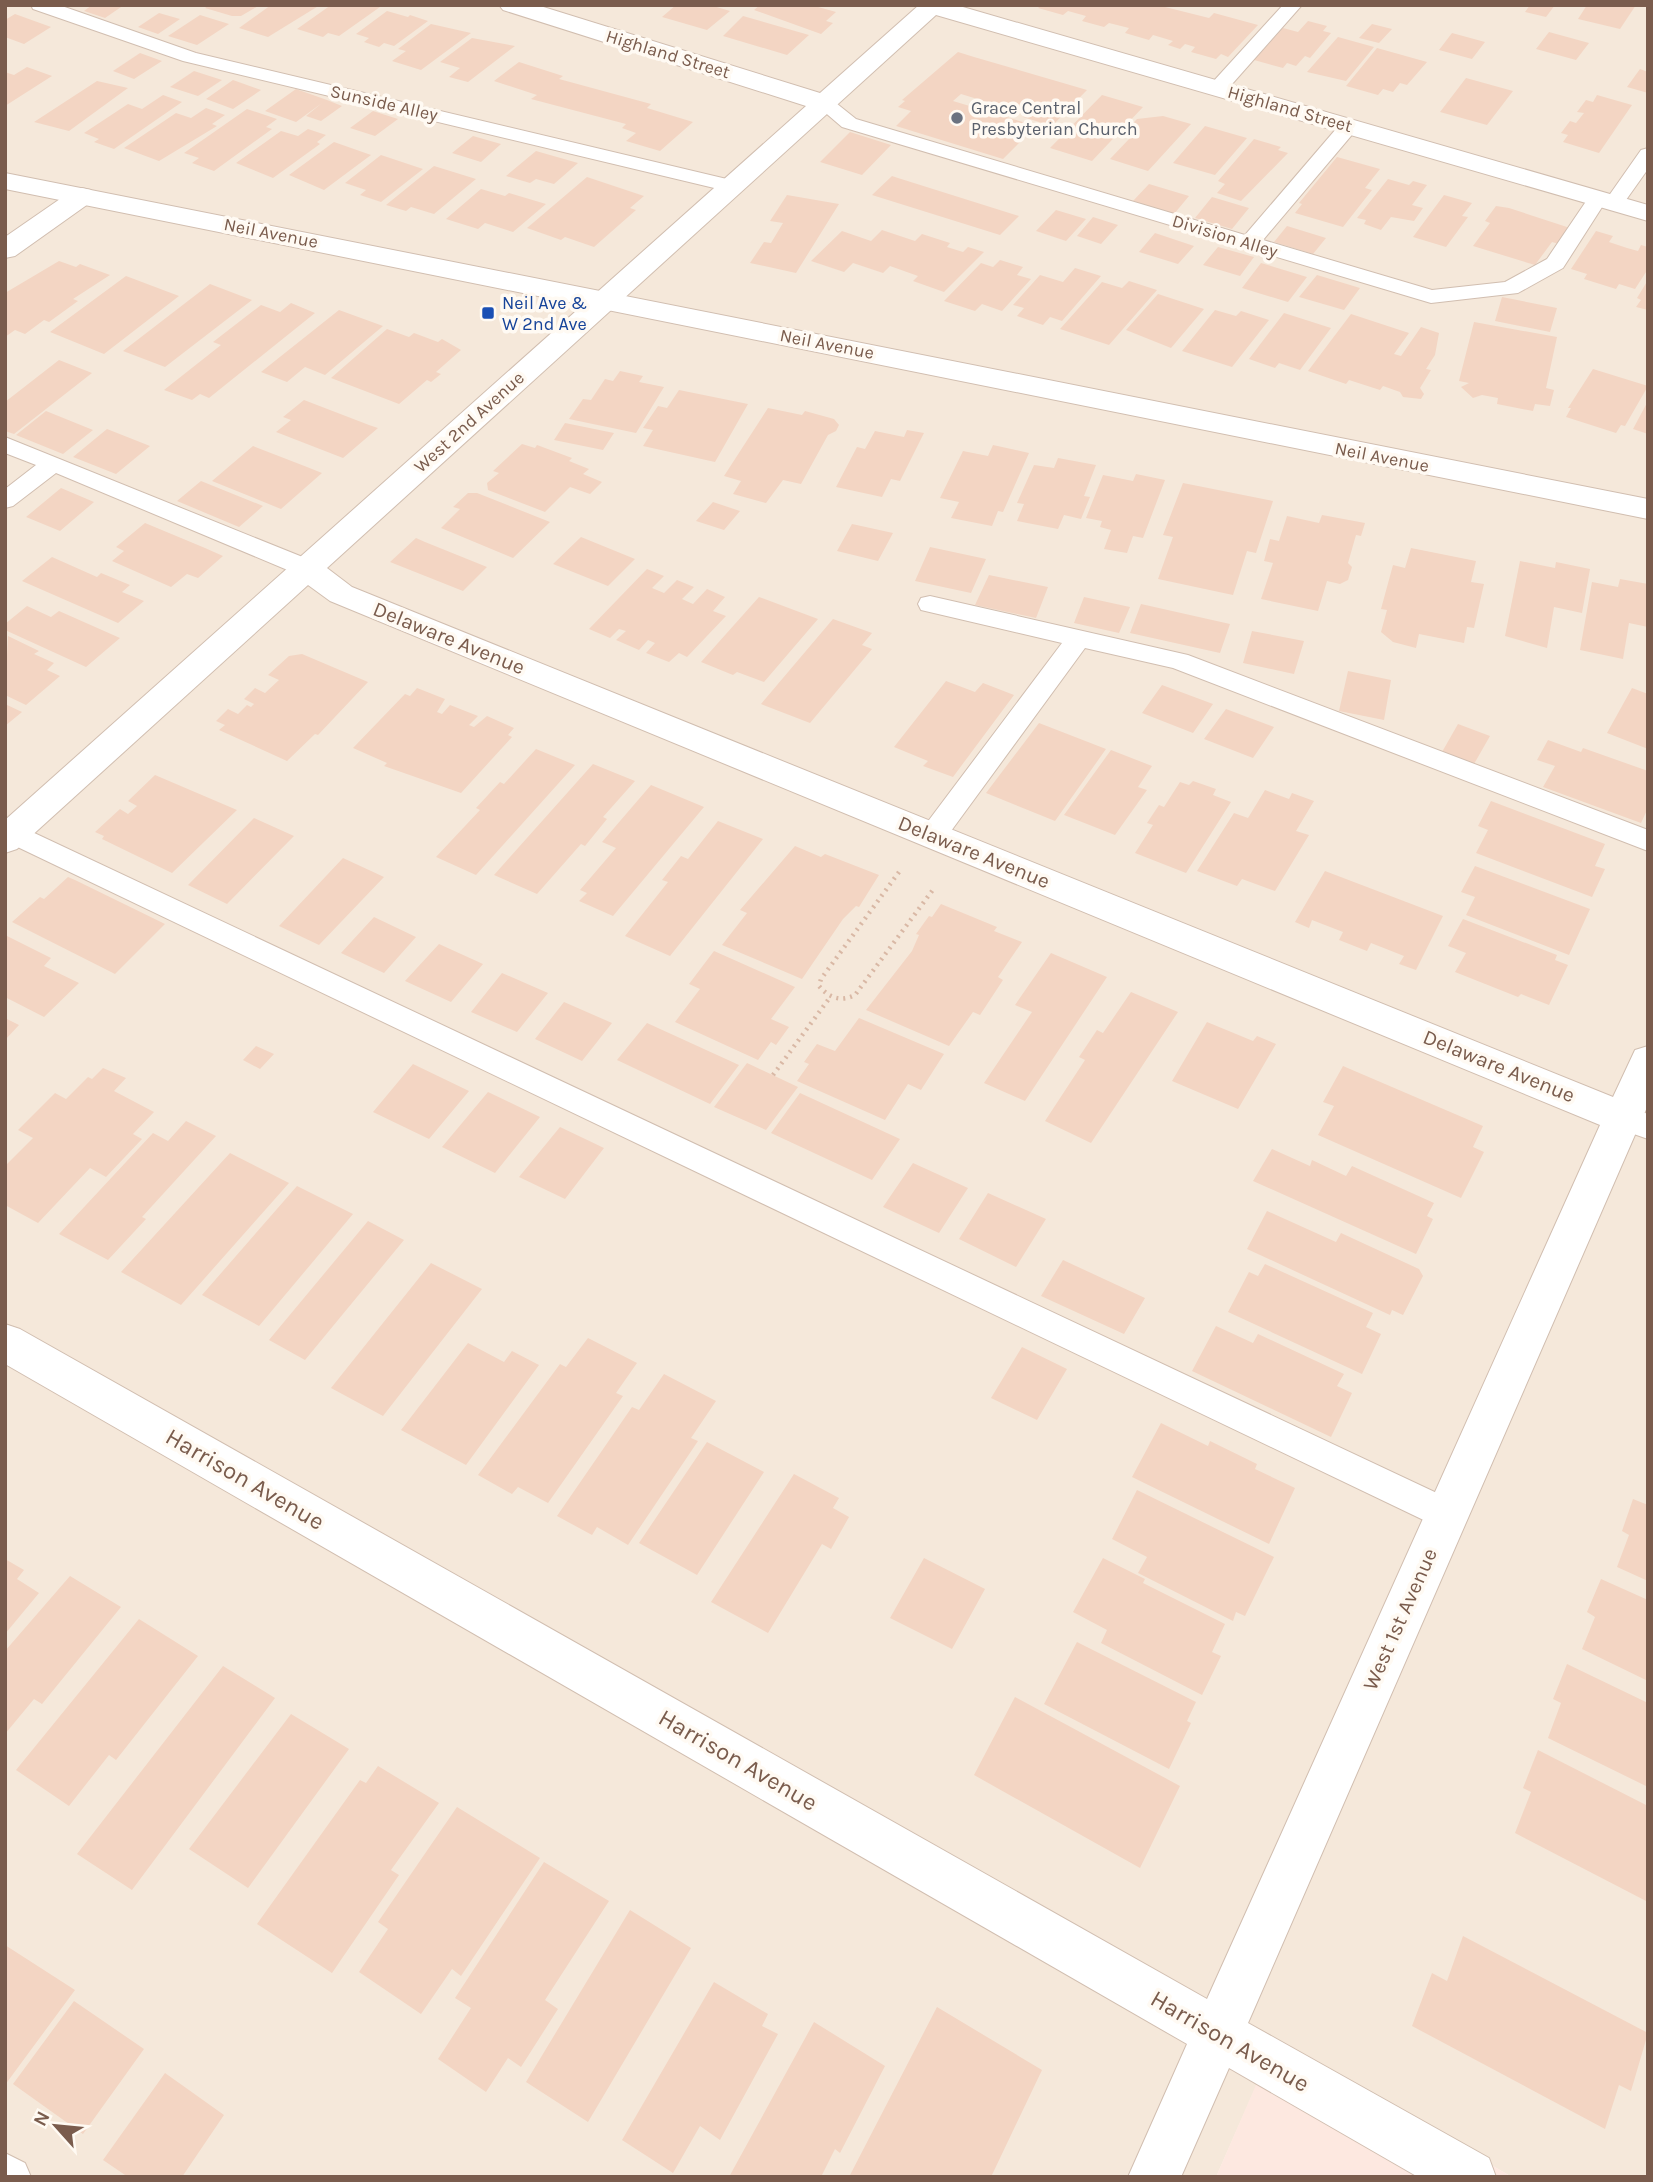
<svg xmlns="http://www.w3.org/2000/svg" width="1653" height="2182" viewBox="0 0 1653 2182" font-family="Karla,sans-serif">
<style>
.residential{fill:#f5e8da}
.commercial{fill:#fde8e0}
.building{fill:#f3d5c3}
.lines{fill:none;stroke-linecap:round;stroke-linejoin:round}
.service-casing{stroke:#d1beb0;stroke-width:2}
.minor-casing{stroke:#d1beb0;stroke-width:2}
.tertiary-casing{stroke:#d1beb0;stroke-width:2}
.path{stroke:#d9b8a5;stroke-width:4.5;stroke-dasharray:2 5;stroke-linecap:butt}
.service{fill:#fff;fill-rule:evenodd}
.minor{fill:#fff;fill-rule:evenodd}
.tertiary{fill:#fff;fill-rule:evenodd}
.worship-dot{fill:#6b7280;stroke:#fffaf3;stroke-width:2.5}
.transit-dot{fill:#1a4fb4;stroke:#fffaf3;stroke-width:2.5}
.labels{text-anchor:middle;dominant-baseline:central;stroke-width:7;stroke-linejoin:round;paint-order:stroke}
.far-street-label{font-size:18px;fill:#7a5c4d;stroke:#fffaf3}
.far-worship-label{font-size:18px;fill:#5b616d;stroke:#fffaf3;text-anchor:start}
.far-transit-label{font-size:18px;fill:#164399;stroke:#fffaf3;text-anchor:start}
.street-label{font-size:21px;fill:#7a5c4d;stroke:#fffaf3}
.near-street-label{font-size:24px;fill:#7a5c4d;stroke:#fffaf3}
</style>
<rect width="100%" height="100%" fill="#fdf6ec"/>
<path class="residential" d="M5 5H1648V2177H1512L1276 2041 1216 2177H5Z"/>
<path class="commercial" d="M1275 2041 1512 2177H1216Z"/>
<path class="building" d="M92 5H124L105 18 84 11Z
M209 5H260L241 16H232L205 8Z
M271 5H320L268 37 239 28Z
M331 5H375L380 7 339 36 328 33 323 37 297 29Z
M676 5H710L730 11 707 30 662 17Z
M760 5H811L836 12 826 21 833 23 821 34 754 10Z
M1041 5H1157L1209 18 1214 13 1258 25 1228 57 1221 54 1216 59 1191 52 1195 47 1185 44 1180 49 1168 45 1173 41 1153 35 1149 40 1125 33 1129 28 1109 23 1104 27 1082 21 1086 16 1068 11 1063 15 1038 8Z
M1530 5H1555L1546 17 1525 12Z
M1587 5H1636L1620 29 1578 19Z
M387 11 408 17 410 15 428 21 394 46 384 43 379 47 364 42 369 38 356 34Z
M159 13 180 19 158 34 138 27Z
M15 14 51 27 24 44 5 37V20Z
M200 15 229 24 197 45 168 36Z
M743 16 809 35 787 55 723 36Z
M1308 21 1327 26 1323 31 1331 33 1310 58 1305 56 1296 66 1287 63 1283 68 1254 60 1283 28 1298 32Z
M431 24 471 33 421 70 392 61 406 51 398 49Z
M1372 24 1392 29 1379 43 1359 38Z
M1549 32 1589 43 1576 60 1536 49Z
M1452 33 1485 42 1472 59 1439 50Z
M1338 37 1374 47 1346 81 1307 72Z
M472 38 515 46 468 82 449 77 460 68 440 62Z
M1377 48 1427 62 1407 85 1400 83 1393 92 1383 89 1378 95 1346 86Z
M958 52 974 57 1087 90 1052 126 1023 117 1026 114 961 94 953 101 1036 126 1003 159 896 126 911 111 898 107 905 101 902 100Z
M140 53 162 61 134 79 113 71Z
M519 62 563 76 559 79 651 104 647 108 693 122 660 151 626 141 636 133 622 128 626 124 531 99 537 95 494 81Z
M27 67 52 76 5 106V72L14 75Z
M1640 69 1648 72V93L1627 87Z
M194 71 222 80 198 96 170 87Z
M1466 78 1513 91 1487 125 1440 112Z
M233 80 261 90 233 109 206 99Z
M97 81 128 88 69 131 34 122Z
M296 89 327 100 342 106 321 121 306 116 322 103 296 122 265 111Z
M163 95 182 102 114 149 94 142 99 139 84 133 128 104 142 109Z
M1102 95 1143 107 1092 161 1050 148Z
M1597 95 1632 105 1599 153 1563 142 1568 135 1561 133 1570 121 1576 123 1584 113 1577 112 1586 100 1593 102Z
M206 108 225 115 212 124 217 126 159 161 124 148 176 113 191 118Z
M247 109 277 119 266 127 272 129 214 171 192 163 199 158 184 153Z
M373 111 398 119 375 136 350 128Z
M1163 116 1191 124 1148 171 1110 159 1130 138 1121 136 1137 119Z
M1205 126 1247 138 1215 175 1173 163Z
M308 129 326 135 317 142 320 144 273 178 236 163 281 131 298 136Z
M850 132 891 145 862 175 820 162Z
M473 136 501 144 481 162 452 153Z
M1254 139 1281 147 1278 150 1288 153 1241 201 1217 193 1225 184 1218 181Z
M334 142 371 155 324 190 289 175Z
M536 151 578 163 554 184 536 179 530 183 506 176Z
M381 155 423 169 381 202 360 195 366 190 345 183Z
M1337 157 1380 169 1365 188 1372 190 1343 227 1295 213 1302 204 1299 203Z
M434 166 476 179 434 214 411 207 406 211 386 205Z
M892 176 898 178 1019 216 1000 235 872 195Z
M587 177 644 196 630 208 636 210 594 247 565 237 561 240 527 228Z
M1388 179 1409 185 1413 181 1427 185 1412 205 1423 208 1414 221 1391 217 1381 230 1364 224 1366 220 1357 218Z
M1149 184 1189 196 1174 214 1133 201Z
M481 189 505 196 509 193 546 204 513 232 485 223 478 229 446 219Z
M787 195 839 204 796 273 750 263 764 242 771 243 783 223 770 221Z
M1444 195 1472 203 1462 216 1468 217 1446 247 1413 237Z
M1212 197 1249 208 1232 229 1195 218Z
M1496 206 1509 208 1570 228 1559 244 1552 242 1535 265 1473 246 1490 223 1485 221Z
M1056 210 1086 219 1066 241 1036 231Z
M1093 217 1118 225 1101 244 1077 236Z
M1287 226 1326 238 1313 254 1274 242Z
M882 230 915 241 922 234 950 243 947 247 963 252 968 247 984 252 944 292 913 281 918 276 890 266 883 273 853 263 844 272 811 261 842 231 871 241Z
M1596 231 1613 236 1609 242 1627 248 1638 251 1641 245 1648 247V269L1635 289 1619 284 1616 289 1584 279 1587 274 1571 269Z
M1155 233 1194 246 1178 264 1139 252Z
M1218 247 1254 257 1240 276 1203 265Z
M1000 260 1023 267 1017 275 1031 279 1002 311 982 304 975 311 944 301 981 263 993 267Z
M59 261 76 267 80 264 110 275 73 299 78 301 49 322 44 320 25 334 15 330 5 337V293Z
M1261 263 1307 277 1288 302 1242 288Z
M1075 268 1101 276 1062 321 1050 317 1043 325 1017 316 1024 308 1013 305 1040 275 1063 282Z
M1317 275 1360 288 1344 310 1299 297Z
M126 276 179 296 104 354 50 332Z
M1648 280V310L1636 307 1641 300 1637 298Z
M1129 281 1157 290 1109 345 1060 329 1102 282 1122 288Z
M210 284 252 300 165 367 123 351Z
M1158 294 1204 309 1171 348 1126 330Z
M1502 297 1557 308 1550 332 1495 321Z
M291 303 315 313 209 398 200 394 192 400 164 390 221 345 213 342 261 305 280 312Z
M339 310 383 326 325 375 305 367 287 382 261 372Z
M1215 310 1236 316 1241 311 1269 320 1232 367 1182 351Z
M1284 313 1331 328 1300 370 1279 363 1275 368 1249 359Z
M1351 314 1409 333 1394 354 1401 356 1421 327 1439 333 1435 355 1426 369 1431 370 1420 388 1424 394 1421 399 1403 397 1400 392 1383 386 1380 390 1349 380 1346 384 1308 371Z
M1474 322 1557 337 1546 388 1554 390 1550 406 1535 404 1533 411 1497 404 1498 398 1482 395 1473 398 1461 387 1469 383 1459 381Z
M387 329 409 337 414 333 438 342 442 339 461 350 436 372 441 374 431 382 427 380 399 404 331 378Z
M59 360 92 373 14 434 5 431V402Z
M1593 369 1648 386 1625 426 1621 425 1616 433 1566 417 1571 408H1568Z
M620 371 643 376 639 382 664 387 636 433 569 419 583 399 591 400 605 379 613 381Z
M679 390 748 404 715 462 643 446 653 430 643 428 658 406 667 408Z
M304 400 369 425 378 428 343 458 276 432 291 420 283 417Z
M1648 401V434L1633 429Z
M768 408 802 415 805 411 834 419 839 425 836 431 828 435 801 484 783 480 766 503 733 494 741 481 724 476Z
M46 411 93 430 63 454 16 435Z
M565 423 614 433 603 450 554 440Z
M107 429 150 446 116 474 73 457Z
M907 430 924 433 900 481 891 479 882 497 836 487 857 447 865 449 875 431 904 437Z
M522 444 535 448 537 445 572 458 569 461 589 469 583 474 602 482 590 494 570 487 545 512 488 490 487 483 499 473 493 471Z
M993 445 1029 453 1003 512 998 511 992 526 951 518 959 502 940 498 963 451 988 456Z
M253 446 307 467 322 473 281 509 212 481Z
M1058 458 1096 465 1084 496 1090 497 1081 519 1064 515 1058 529 1017 521 1024 504 1017 503 1034 465 1054 468Z
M1136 474 1165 480 1143 538 1133 536 1127 553 1104 549 1111 530 1100 527 1102 521 1086 518 1103 475 1133 481Z
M201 481 263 506 239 527 177 501Z
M1183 483 1273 501 1256 553 1247 551 1233 595 1158 579 1173 537 1163 535Z
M61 488 94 502 60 531 26 517Z
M468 493H477L550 522 513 558 441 528 460 509 453 507Z
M713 502 740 511 724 530 696 521Z
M1322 515 1365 523 1361 536 1356 535 1348 563 1352 567 1348 580 1340 584 1327 581 1318 611 1261 599 1273 563 1264 561 1270 539 1279 541 1287 516 1319 523Z
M145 523 205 548 223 556 198 578 187 574 171 587 112 561 124 551 116 547Z
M852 524 893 533 878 561 837 551Z
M581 537 635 559 608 586 553 564Z
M416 538 425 542 487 567 463 591 390 562Z
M930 547 986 559 971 593 915 581Z
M1411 548 1476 561 1471 582 1484 584 1474 628 1467 627 1464 643 1419 634 1416 648 1393 642 1381 632 1387 610 1381 609 1393 565 1405 568Z
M52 557 97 577 101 573 130 585 122 592 144 601 118 623 22 581Z
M1520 561 1555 568 1556 562 1590 569 1582 613 1554 607 1547 648 1505 636Z
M647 569 664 576 652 588 664 593 677 580 694 587 682 599 693 604 707 589 725 597 713 611 726 616 687 657 679 653 669 662 646 653 655 643 648 640 639 650 616 640 626 631 619 629 610 638 589 629Z
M989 575 1048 587 1036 618 975 605Z
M1620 579 1648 584V627L1629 623 1623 659 1580 650 1592 582 1618 587Z
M759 597 818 619 764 682 737 672 733 675 701 662Z
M1084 597 1130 607 1119 633 1074 623Z
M1141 604 1230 624 1220 653 1130 633Z
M27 606 51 617 59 611 120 638 86 667 5 630V624Z
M833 619 872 633 862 645 872 649 810 723 761 704Z
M1252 631 1304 641 1294 674 1243 663Z
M8 636 39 651 34 654 54 663 47 670 60 676 26 705 5 695Z
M302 654 368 682 318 735 315 734 287 761 219 730 225 725 216 721 228 709 238 714 247 705 251 707 254 704 244 699 255 688 265 693 279 680 268 675 289 656Z
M1348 671 1391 680 1384 720 1339 711Z
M946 681 975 692 983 683 1014 695 953 777 923 766 928 761 894 747Z
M1162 685 1213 704 1193 733 1142 713Z
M417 688 445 699 437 712 442 714 450 705 478 716 469 725 474 727 487 716 514 728 508 735 512 737 461 793 384 766 387 763 353 748 405 694 410 696Z
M1632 688 1648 694V749L1607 733Z
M5 704 22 712 5 726Z
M1226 709 1274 727 1253 758 1204 739Z
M1039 723 1106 749 1055 821 986 793Z
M1458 724 1490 736 1474 764 1442 752Z
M1548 740 1581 752 1583 748 1648 771V808L1641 823 1543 787 1555 766 1537 760Z
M536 749 575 765 476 875 436 857 480 810 476 808 500 782 504 784Z
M1111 750 1152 766 1138 787 1147 790 1115 835 1064 815Z
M593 764 635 781 603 817 607 819 585 846 581 844 537 894 494 875Z
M155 775 237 810 172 873 102 839 104 836 95 832 120 809 128 814 137 806 128 801Z
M1193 781 1216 789 1213 795 1231 802 1186 873 1135 853 1153 825 1147 823 1159 805 1164 807 1180 782 1189 785Z
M651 785 704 807 613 916 579 901 587 893 580 890 616 848 602 842Z
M1265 790 1289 799 1292 793 1314 801 1296 831 1309 835 1275 891 1242 879 1237 886 1197 871 1234 813 1248 818Z
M1491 801 1605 844 1595 866 1605 869 1592 897 1476 853 1488 830 1478 826Z
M254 818 294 836 227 904 188 885Z
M718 821 763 839 670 956 625 936 668 882 662 880 681 856 688 859Z
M795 846 821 857 825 854 879 875 859 907 856 906 843 919 802 979 722 945 747 913 740 910Z
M343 858 384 877 319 945 279 926Z
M1475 866 1590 909 1569 955 1466 915 1475 897 1461 892Z
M1325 871 1443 916 1416 970 1399 964 1404 956 1371 943 1367 951 1339 940 1343 932 1312 920 1309 928 1295 922Z
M68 877 75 880 165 924 115 974 12 922 40 897 44 899Z
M941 904 997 927 994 931 1022 942 998 977 1003 980 980 1015 973 1012 949 1046 866 1010 912 951 919 935 916 934 929 916 932 917Z
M374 917 416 937 384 973 341 953Z
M1463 919 1557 955 1555 960 1568 965 1549 1005 1521 994 1518 997 1455 972 1466 953 1448 946Z
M5 935 51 958 44 966 79 983 44 1017 5 997Z
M439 944 483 964 451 1002 405 981Z
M714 951 795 987 771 1019 789 1027 776 1045 771 1042 758 1060 675 1022 700 989 689 984Z
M1051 953 1107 977 1025 1101 984 1083 1032 1012 1015 1005Z
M502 973 548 993 517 1032 471 1012Z
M1131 992 1178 1012 1091 1143 1045 1121 1085 1060 1079 1057 1097 1030 1103 1033Z
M564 1002 612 1023 582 1061 535 1039Z
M5 1018 19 1025 5 1040Z
M859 1018 944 1054 921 1090 908 1084 885 1120 797 1081 809 1064 804 1062 817 1044 835 1051Z
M1207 1022 1253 1041 1257 1036 1276 1044 1238 1109 1172 1081Z
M647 1023 739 1065 710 1104 617 1060Z
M256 1046 274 1054 260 1069 243 1060Z
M747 1063 798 1087 766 1130 714 1107Z
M413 1064 469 1091 429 1139 373 1112Z
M1343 1066 1483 1126 1473 1147 1484 1152 1461 1198 1318 1135 1334 1106 1323 1102Z
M103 1068 126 1078 114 1091 154 1112 133 1134 142 1139 106 1177 90 1168 38 1223 5 1205V1166L33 1138 18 1130 55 1093 66 1099 88 1077 92 1079Z
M488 1092 540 1117 495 1173 442 1147Z
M800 1093 900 1139 872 1180 771 1133Z
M186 1121 216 1136 142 1217 146 1219 108 1260 59 1234 153 1133 168 1141Z
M560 1127 604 1148 565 1199 519 1177Z
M1272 1149 1310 1166 1312 1160 1346 1176 1352 1166 1434 1203 1427 1216 1433 1219 1416 1254 1253 1181Z
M230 1153 289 1183 181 1305 121 1272Z
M913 1163 968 1188 939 1233 883 1207Z
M297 1186 353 1214 259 1326 202 1295Z
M988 1193 1046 1219 1016 1267 959 1239Z
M1267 1211 1336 1242 1341 1233 1419 1269 1423 1276 1403 1315 1392 1310 1390 1315 1247 1249Z
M368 1221 404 1240 305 1360 269 1340Z
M1063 1260 1145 1298 1124 1334 1041 1296Z
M431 1263 482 1289 383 1416 331 1388Z
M1265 1264 1373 1313 1366 1327 1381 1334 1362 1374 1228 1312 1249 1272 1258 1276Z
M1216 1326 1253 1343 1258 1334 1344 1374 1337 1386 1352 1393 1331 1437 1192 1371Z
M588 1338 637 1363 616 1393 623 1396 548 1503 518 1487 512 1494 478 1475 560 1364 566 1367Z
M468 1343 504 1362 512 1351 539 1365 466 1465 401 1430Z
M1022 1347 1067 1369 1037 1420 991 1398Z
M664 1374 716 1401 691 1438 698 1441 628 1545 597 1527 592 1535 557 1516 632 1407 639 1410Z
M1161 1423 1208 1446 1210 1441 1257 1464 1255 1469 1295 1488 1269 1544 1132 1477Z
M707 1442 764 1472 697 1575 639 1543Z
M794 1474 839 1498 833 1508 849 1517 831 1549 822 1544 768 1633 711 1602Z
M1137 1490 1274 1557 1245 1616 1236 1612 1233 1621 1138 1573 1147 1557 1112 1539Z
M1633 1499 1648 1505V1581L1617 1567 1629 1535 1622 1531Z
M924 1558 985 1589 952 1649 890 1618Z
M1103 1558 1145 1579 1143 1583 1225 1624 1212 1652 1221 1656 1202 1695 1101 1643 1107 1630 1073 1612Z
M5 1559 24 1570 17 1579 39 1593 5 1634Z
M70 1576 121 1607 42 1704 34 1699 5 1734V1651Z
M1601 1579 1648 1600V1681L1582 1649 1595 1617 1587 1612Z
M139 1619 198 1656 116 1760 109 1755 69 1806 16 1770Z
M1077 1642 1196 1702 1187 1721 1191 1723 1169 1769 1044 1704Z
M1567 1664 1648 1703V1787L1548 1738 1561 1703 1553 1699Z
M223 1666 275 1698 132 1890 77 1854Z
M1015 1697 1180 1786 1140 1868 974 1775Z
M291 1714 349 1749 248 1888 189 1849Z
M1538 1750 1648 1806V1902L1515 1833 1531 1792 1523 1788Z
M378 1766 439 1803 391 1870 399 1875 332 1973 257 1924 360 1780 366 1783Z
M457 1807 540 1858 461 1976 452 1969 421 2014 359 1972 388 1929 378 1922Z
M544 1862 609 1901 545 2000 558 2009 521 2067 508 2058 486 2092 438 2059 471 2008 455 1998Z
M630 1910 691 1948 588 2122 526 2082Z
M1463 1936 1648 2033 1631 2091 1619 2085 1605 2129 1412 2026 1432 1973 1447 1981Z
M5 1945 75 1990 5 2085Z
M714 1982 768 2014 762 2026 778 2034 720 2140 700 2126 673 2173 622 2140Z
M74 2001 144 2049 83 2134 13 2084Z
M937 2007 1042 2070 991 2177H849Z
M814 2022 885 2066 840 2153 835 2149 821 2177H729Z
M165 2073 224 2115 182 2177H128L103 2160Z"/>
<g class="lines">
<defs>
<path id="service" d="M31 5H59L196 53 731 180 741 186 731 192 183 61 33 9Z
M1283 5H1302L1225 92H1211L1208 88 1211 84Z
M824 97 831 99 856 119 1245 235 1342 122H1356L1359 126 1356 130 1263 240 1432 290 1505 282 1547 259 1591 194 1598 192 1608 197 1641 150 1648 148V169L1621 207 1614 209 1604 204 1563 268 1518 293 1431 303 842 127 814 103Z
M5 437 315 562 318 568 315 574H297L56 473 13 506 5 508V489L36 465 5 453Z
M930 596 1188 655 1648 830V851L1173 668 1085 648 943 842 933 845 923 842 919 835 923 828 1062 643 921 610 918 604 921 598Z
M13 823 1458 1503 1463 1514 1458 1525 1446 1530 1434 1525 5 841V825Z
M1622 1105 1648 1114V1139L1611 1126 1607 1117 1611 1108Z
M5 2153 25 2163 31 2177H5Z"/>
<path id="minor" d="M499 5H537L820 93 919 5H956L1648 205V221L936 15 327 568 352 587 1613 1097 1635 1050 1648 1046V1105L1248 2023 1489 2158 1496 2177H1418L1229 2068 1181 2177H1128L1187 2044 5 1364V1324L20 1329 1207 1999 1600 1125 330 601 308 585 17 849 5 853V820L806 106 503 10Z
M82 188 91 190 95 196 91 202 15 256 5 258V237L73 190Z"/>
<path id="tertiary" d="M5 173 1648 499V519L5 189Z"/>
</defs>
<use href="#service" class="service-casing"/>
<use href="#minor" class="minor-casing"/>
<use href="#tertiary" class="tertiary-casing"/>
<path class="path" d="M899 872 821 979 819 986C829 998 841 1002 855 995L935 887
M773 1075 831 996"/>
<use href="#service" class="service"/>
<use href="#minor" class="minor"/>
<use href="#tertiary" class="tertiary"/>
</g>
<circle class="worship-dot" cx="957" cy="118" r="7"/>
<rect class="transit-dot" x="481" y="306" width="14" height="14" rx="3.5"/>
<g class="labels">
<g class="far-street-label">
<text transform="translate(668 54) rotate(17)">Highland Street</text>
<text transform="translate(384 103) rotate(13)">Sunside Alley</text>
<text transform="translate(1290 109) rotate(16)">Highland Street</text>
<text transform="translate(271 233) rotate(11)">Neil Avenue</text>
<text transform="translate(1225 236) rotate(17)">Division Alley</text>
<text transform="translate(827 344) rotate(11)">Neil Avenue</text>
<text transform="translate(469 422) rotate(-42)">West 2nd Avenue</text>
<text transform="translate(1382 457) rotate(11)">Neil Avenue</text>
</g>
<g class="far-worship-label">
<text x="971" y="108">Grace Central<tspan x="971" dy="21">Presbyterian Church</tspan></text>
</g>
<g class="far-transit-label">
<text x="502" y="303">Neil Ave &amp;<tspan x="502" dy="21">W 2nd Ave</tspan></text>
</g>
<g class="street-label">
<text transform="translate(449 638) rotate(22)">Delaware Avenue</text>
<text transform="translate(974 852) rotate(22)">Delaware Avenue</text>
<text transform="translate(1499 1066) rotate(22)">Delaware Avenue</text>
<text transform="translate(1400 1619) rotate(-66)">West 1st Avenue</text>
</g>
<g class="near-street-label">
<text transform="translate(245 1479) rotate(30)">Harrison Avenue</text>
<text transform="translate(738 1760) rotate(30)">Harrison Avenue</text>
<text transform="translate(1230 2041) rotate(30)">Harrison Avenue</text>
</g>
</g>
<rect width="1653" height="2182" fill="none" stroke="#7a5c4d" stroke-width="14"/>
<g transform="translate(56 2126) rotate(297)" stroke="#fffaf3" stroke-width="5" paint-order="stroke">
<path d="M0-5L12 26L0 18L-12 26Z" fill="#7a5c4d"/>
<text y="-10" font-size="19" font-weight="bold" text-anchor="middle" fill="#7a5c4d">N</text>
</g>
</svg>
